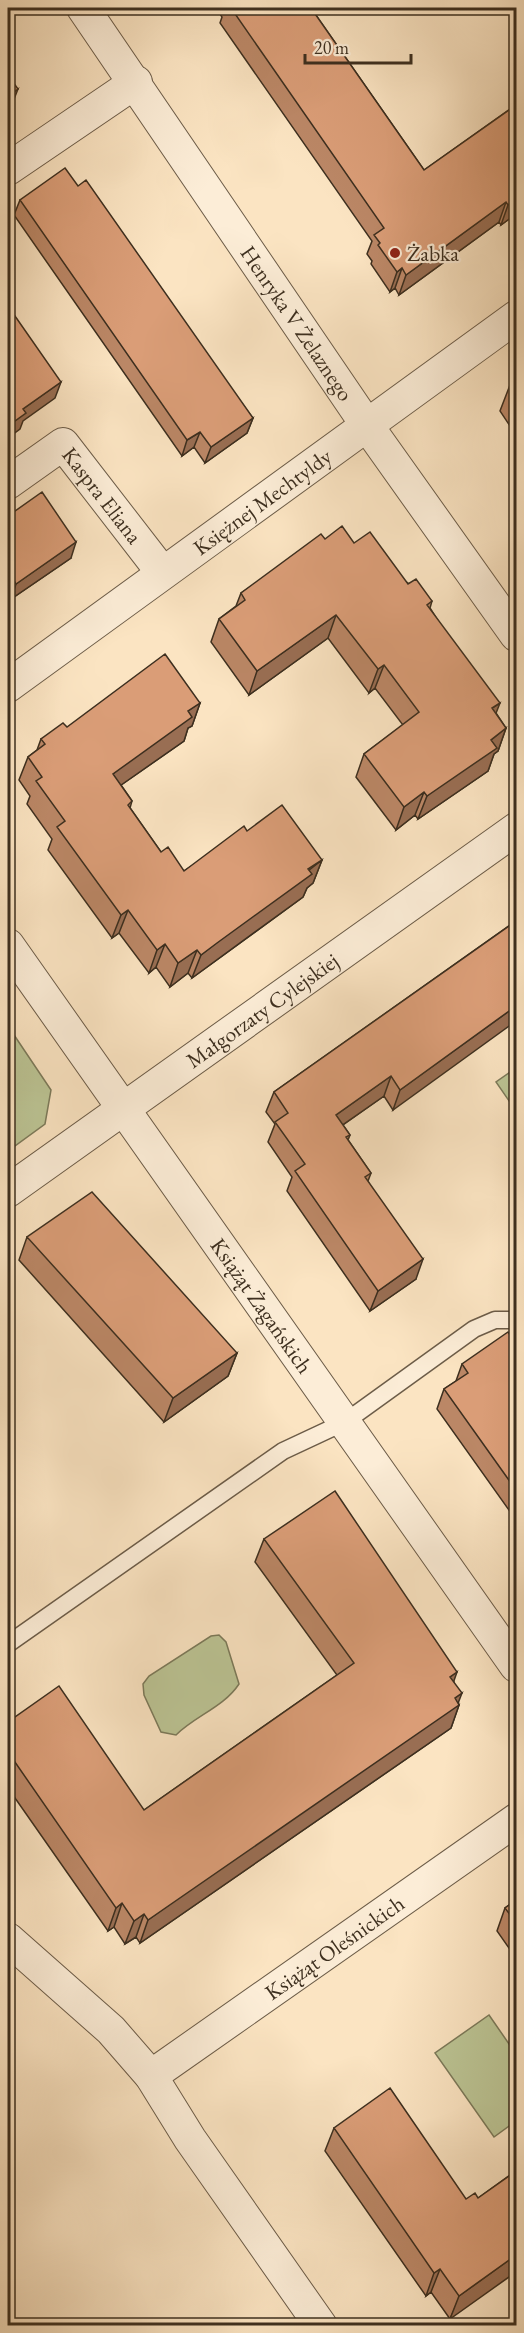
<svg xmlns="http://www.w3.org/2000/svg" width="524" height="2333" viewBox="0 0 524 2333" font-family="'EB Garamond',serif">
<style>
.green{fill:#bcc595;stroke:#7c7a5a;stroke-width:1.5}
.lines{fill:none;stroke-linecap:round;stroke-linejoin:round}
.service-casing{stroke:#6c5c48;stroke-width:19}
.minor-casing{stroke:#6c5c48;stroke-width:34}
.service{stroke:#fcedd7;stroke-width:16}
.minor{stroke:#fcedd7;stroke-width:32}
.wall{fill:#bb8766;stroke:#3d2f1f;stroke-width:1.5}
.shaded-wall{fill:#996e53;stroke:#3d2f1f;stroke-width:1.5}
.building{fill:#da9d77;stroke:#3d2f1f;stroke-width:1.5}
.poi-dot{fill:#8f2418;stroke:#fcedd7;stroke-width:2}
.labels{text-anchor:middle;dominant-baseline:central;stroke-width:4.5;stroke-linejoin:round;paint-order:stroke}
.poi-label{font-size:22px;fill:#3d2f1f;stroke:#fcedd7;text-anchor:start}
.street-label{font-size:22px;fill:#3d2f1f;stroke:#fcedd7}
</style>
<rect width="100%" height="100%" fill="#fbe4c2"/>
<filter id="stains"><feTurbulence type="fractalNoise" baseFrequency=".00333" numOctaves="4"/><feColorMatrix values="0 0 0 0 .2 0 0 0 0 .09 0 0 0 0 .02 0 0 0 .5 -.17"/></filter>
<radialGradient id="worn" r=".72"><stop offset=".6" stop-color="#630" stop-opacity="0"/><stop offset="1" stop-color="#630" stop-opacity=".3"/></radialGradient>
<path class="green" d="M8 1026 51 1090 45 1124 8 1151Z
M516 1068V1111L496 1082Z
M219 1635 226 1642 239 1684C224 1707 195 1716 176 1735L161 1732 144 1695 143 1684 149 1676 211 1636Z
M489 2015 516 2054V2121L494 2137 435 2053Z"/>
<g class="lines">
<defs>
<path id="service" d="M8 1644 283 1451 345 1422 474 1329 495 1320H516"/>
<g id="minor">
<path id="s1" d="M83 8 366 424 516 635"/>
<path d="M8 169 136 82"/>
<path id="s2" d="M8 483 63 444 162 572"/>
<path id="s3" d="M8 686 516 317"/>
<path id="s4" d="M8 945 516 1666"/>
<path id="s5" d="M8 1191 516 829"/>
<path d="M8 1939 111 2030 151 2076 190 2139 321 2326"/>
<path id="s6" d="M151 2076 516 1820"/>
</g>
</defs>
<use href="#service" class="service-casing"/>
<use href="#minor" class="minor-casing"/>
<use href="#service" class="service"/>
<use href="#minor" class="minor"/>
</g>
<path class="wall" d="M219 8H311L424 170 516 105V214L501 225 499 222 399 295 395 288 390 292 371 264 372 261 367 254 372 241 220 23 222 17 218 11Z
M78 186 253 418 247 433 205 463 194 447 182 456 14 215 20 200Z
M516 381V435L500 411 510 385Z
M8 516 71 558 11 599 8 594Z
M325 539 354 543 432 601 430 608 496 713 506 728 498 751 494 754 488 771 418 819 415 815 396 830 356 777 364 754 403 725 375 688 369 693 328 638 249 695 211 642 219 619 236 606 241 593Z
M200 703 192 726 188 728 184 741 121 785 132 801 130 808 161 852 184 871 247 831 322 860 313 883 307 888 303 897 192 978 188 973 170 987 156 967 149 973 119 933 112 938 48 850 52 839 27 804 30 796 19 780 28 757 37 750 41 739Z
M516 921 393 1110 384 1096 343 1125 350 1135 348 1140 371 1173 368 1181 416 1279 370 1311 287 1191 292 1177 268 1142 275 1124 266 1112 274 1092Z
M27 1237 237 1353 228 1376 164 1422 19 1260Z
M516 1344V1520L437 1409 444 1389 456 1381 462 1364Z
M264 1539 454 1682 459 1705 451 1728 140 1943 136 1937 125 1944 114 1927 108 1931 8 1788V1722L144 1810 337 1675 255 1562Z
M516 1900V1958L497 1931 505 1908Z
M334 2128 466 2199 478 2198 516 2171 450 2319 431 2292 426 2296 325 2151Z"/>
<path class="shaded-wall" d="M18 89 12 104 8 108V96Z
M516 199V214L501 225 508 205Z
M506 202 499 222 399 295 406 275Z
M402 268 395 288 390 292 397 272Z
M61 382 55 398 23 421 20 429 8 438V426L23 409Z
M253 418 247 433 205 463 211 447Z
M200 432 194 447 182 456 187 440Z
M76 542 71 558 11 599 16 584Z
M336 615 328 638 249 695 257 671Z
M384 665 375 688 369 693 378 669Z
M200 703 192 726 188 728 184 741 104 797 113 774 188 711Z
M500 703 491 726 492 708Z
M506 728 498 751 494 754 488 771 418 819 427 796 491 740Z
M424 792 415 815 396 830 404 807Z
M322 860 313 883 307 888 303 897 192 978 201 955Z
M128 910 119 933 112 938 121 915Z
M165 944 156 967 149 973 157 950Z
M197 950 188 973 170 987 178 963Z
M516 1006V1021L393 1110 400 1090Z
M391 1076 384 1096 328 1135 336 1115Z
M423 1259 416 1279 370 1311 378 1291Z
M237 1353 228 1376 164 1422 173 1398Z
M457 1672 449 1695 450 1677Z
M462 1693 457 1706 459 1705 451 1728 140 1943 148 1920Z
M122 1903 114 1927 108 1931 116 1908Z
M144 1914 136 1937 125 1944 134 1921Z
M516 2255V2272L450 2319 459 2296Z
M440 2269 431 2292 426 2296 434 2273Z"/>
<path class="building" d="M231 8H311L424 170 516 105V199L508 205 506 202 406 275 402 268 397 272 378 245 380 243 374 235 384 228Z
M8 75 18 89 8 96Z
M65 168 78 186 86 180 253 418 211 447 200 432 187 440 20 200Z
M8 306 61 382 23 409 26 413 8 426Z
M516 381V395L510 385Z
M42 492 76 542 16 584 11 575 8 578V516Z
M342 526 354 543 370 532 408 584 416 579 432 601 427 605 500 703 492 708 506 728 491 740 497 748 427 796 424 792 404 807 364 754 419 712 384 665 378 669 336 615 257 671 219 619 245 600 241 593 321 534 325 539Z
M165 654 200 703 188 711 192 717 113 774 132 801 128 805 161 852 168 847 184 871 244 826 247 831 282 805 322 860 308 869 312 874 217 943 201 955 197 950 178 963 165 944 157 950 128 910 121 915 57 827 65 821 36 781 42 777 28 757 45 744 41 739 63 723 67 727Z
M516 921V1006L400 1090 391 1076 336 1115 350 1135 346 1137 371 1173 365 1177 423 1259 378 1291 295 1171 305 1164 275 1122 288 1113 274 1092Z
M92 1192 237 1353 173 1398 27 1237Z
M508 1332 516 1344V1490L444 1389 468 1373 462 1364Z
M335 1491 457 1672 450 1677 462 1693 455 1698 459 1705 148 1920 144 1914 134 1921 122 1903 116 1908 8 1752V1722L59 1686 144 1810 354 1663 264 1539Z
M516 1900V1923L505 1908Z
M390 2088 466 2199 475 2193 478 2198 516 2171V2255L459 2296 440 2269 434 2273 334 2128Z"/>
<circle class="poi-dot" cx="395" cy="253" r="6"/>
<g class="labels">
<g class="poi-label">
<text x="407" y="253">Żabka</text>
</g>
<g class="street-label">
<text stroke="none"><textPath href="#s1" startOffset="381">Henryka V Żelaznego</textPath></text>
<text stroke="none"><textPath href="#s2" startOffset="132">Kaspra Eliana</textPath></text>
<text stroke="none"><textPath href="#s3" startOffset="314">Księżnej Mechtyldy</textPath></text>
<text stroke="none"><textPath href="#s5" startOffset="312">Małgorzaty Cylejskiej</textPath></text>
<text stroke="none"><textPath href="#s4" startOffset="441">Książąt Żagańskich</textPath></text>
<text stroke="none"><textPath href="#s6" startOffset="224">Książąt Oleśnickich</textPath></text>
</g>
</g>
<rect width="524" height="2333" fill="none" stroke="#fbe4c2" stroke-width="30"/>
<rect x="9" y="9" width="506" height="2315" fill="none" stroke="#3d2f1f" stroke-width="3"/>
<rect x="15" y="15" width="494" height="2303" fill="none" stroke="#3d2f1f" stroke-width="1.5"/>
<path d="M305 54v9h106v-9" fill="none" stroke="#3d2f1f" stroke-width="3"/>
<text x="314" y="54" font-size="18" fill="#3d2f1f" stroke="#fcedd7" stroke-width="4.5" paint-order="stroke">20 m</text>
<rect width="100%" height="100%" filter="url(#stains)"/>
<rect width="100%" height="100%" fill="url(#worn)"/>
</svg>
